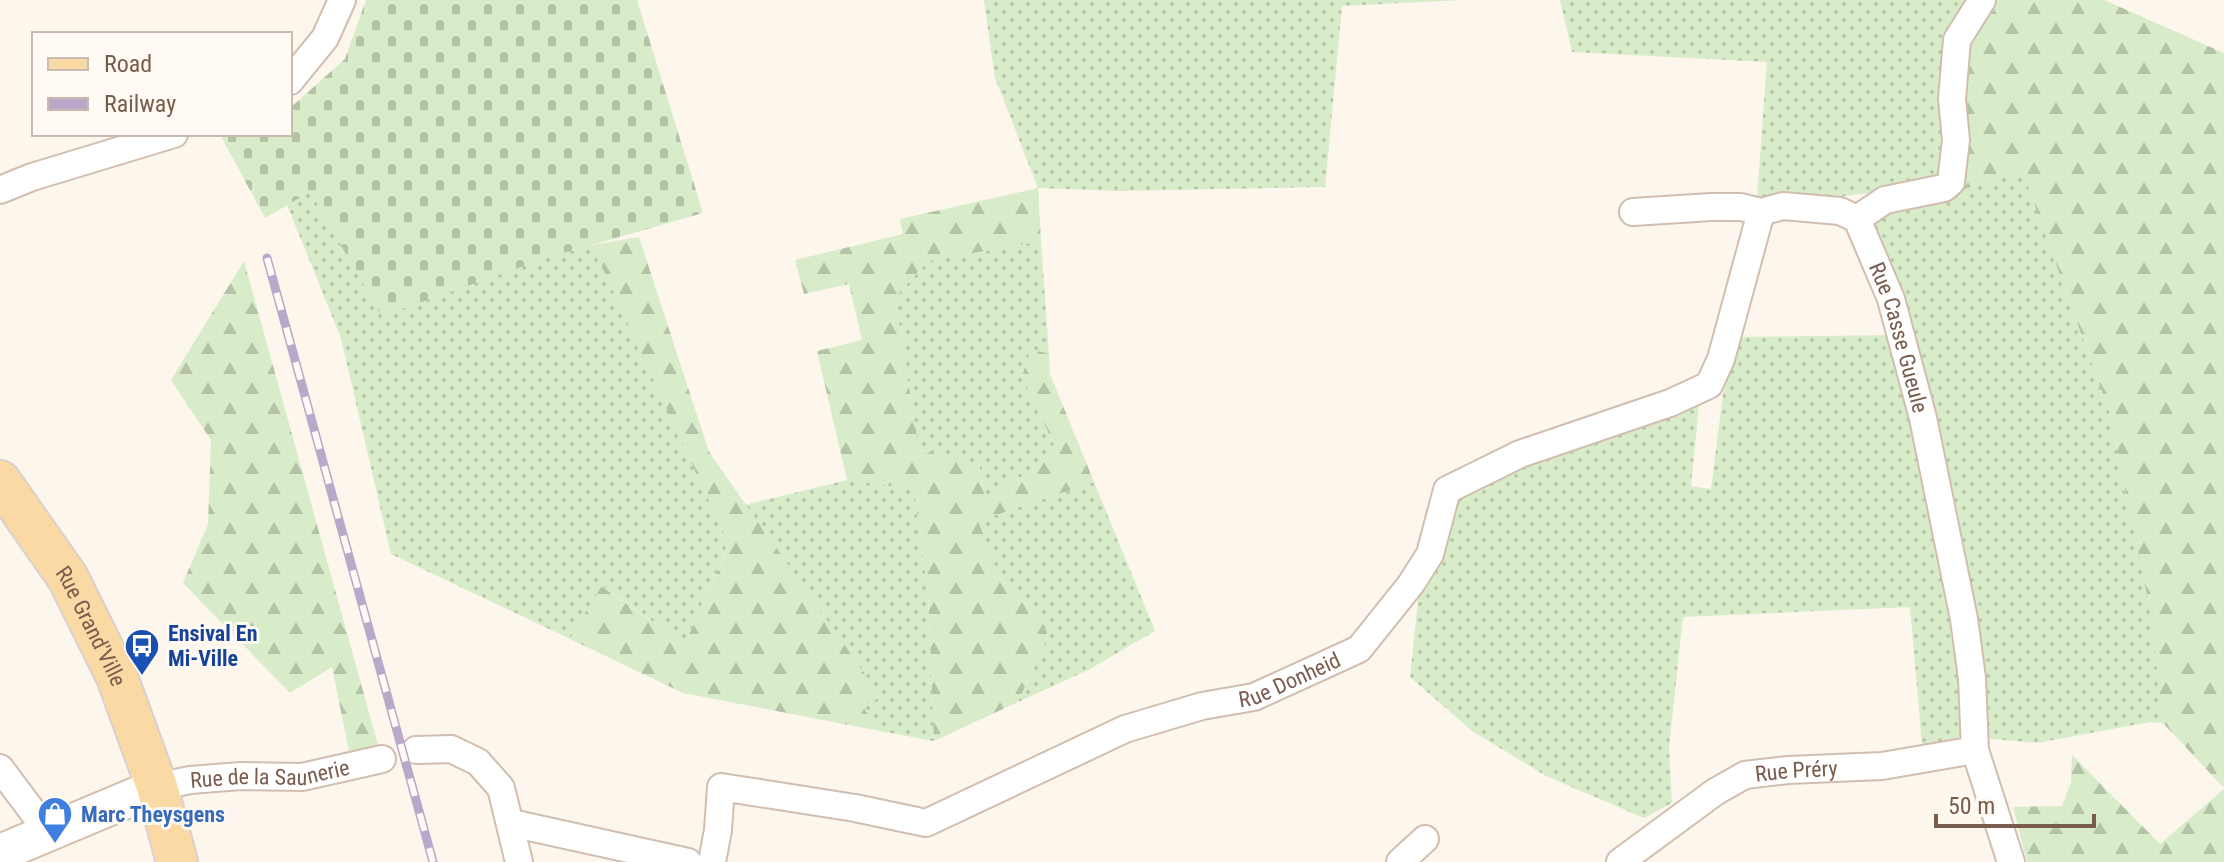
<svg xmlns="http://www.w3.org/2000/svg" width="2224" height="862" viewBox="0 0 2224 862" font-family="'Roboto Condensed',sans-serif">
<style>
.grass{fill:url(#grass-dots)}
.forest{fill:url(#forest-firs)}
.cemetery{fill:url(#cemetery-stones)}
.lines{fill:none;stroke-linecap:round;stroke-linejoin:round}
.street-casing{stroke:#d1beb0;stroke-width:30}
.secondary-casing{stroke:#d6c0b0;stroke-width:40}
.primary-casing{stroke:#dad1cd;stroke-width:44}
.street{stroke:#fff;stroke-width:26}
.secondary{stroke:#fff;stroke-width:36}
.primary{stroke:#fbd9a5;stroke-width:40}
.rail-casing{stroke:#b9a8c9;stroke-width:9}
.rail{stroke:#fffaf3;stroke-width:6;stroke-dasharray:18;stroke-linecap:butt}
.labels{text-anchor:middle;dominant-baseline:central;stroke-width:6;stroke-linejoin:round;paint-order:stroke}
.street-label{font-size:22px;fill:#7a5c4d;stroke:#fffaf3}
.transit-label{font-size:22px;font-weight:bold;fill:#164399;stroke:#fffaf3;text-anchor:start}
.shop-label{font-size:22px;font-weight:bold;fill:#366cbe;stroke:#fffaf3;text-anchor:start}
</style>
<defs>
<pattern id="grass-dots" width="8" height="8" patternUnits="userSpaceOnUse" patternTransform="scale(2)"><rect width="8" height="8" fill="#d8ecc9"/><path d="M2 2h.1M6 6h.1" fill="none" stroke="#b4c2a5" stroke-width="1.8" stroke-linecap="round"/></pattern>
<pattern id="forest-firs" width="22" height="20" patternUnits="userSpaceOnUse" patternTransform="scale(2)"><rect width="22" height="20" fill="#d8ecc9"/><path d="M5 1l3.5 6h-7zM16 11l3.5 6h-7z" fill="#b4c2a5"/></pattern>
<pattern id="cemetery-stones" width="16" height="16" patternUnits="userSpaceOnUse" patternTransform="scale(2)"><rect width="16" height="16" fill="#d8ecc9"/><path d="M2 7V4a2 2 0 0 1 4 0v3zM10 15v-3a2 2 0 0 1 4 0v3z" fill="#b4c2a5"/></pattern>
</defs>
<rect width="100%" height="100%" fill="#fdf6ec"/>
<path class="grass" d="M984 0H1461L1342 6 1325 187 1119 191 1038 188 995 78Z
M1560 0H1966L1951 26 1937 184 1830 198 1757 197 1767 62 1572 52Z
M2023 171 2110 414 2151 615 2163 723 2150 722 2037 743 1983 738 1871 222 1886 212Z
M310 192 550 257 592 245 729 544 685 644 602 586 570 639 391 554 341 338 287 205Z
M1041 241 1049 354 1031 350 1022 376 1058 453 985 500 979 464 919 450 895 297 928 261Z
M1894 335 1964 649 1960 737 1922 745 1910 607 1683 617 1669 747 1672 803 1644 818 1546 776 1472 731 1410 677 1418 600 1455 496 1490 471 1699 404 1691 486 1711 489 1724 386 1734 337Z
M847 480 914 488 928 593 934 741 880 731 861 706 880 697 744 505Z
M1094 482 1155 631 1088 670 1018 702 1048 636 1040 615 1002 584 977 521Z"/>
<path class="forest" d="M1966 0H2104L2224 53V788L2163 723 2151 615 2110 414 2023 172 1953 192 1937 184 1951 26Z
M1038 188 1041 241 928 261 895 297 919 450 979 464 985 500 1058 453 1022 376 1031 349 1049 354 1050 374 1094 482 978 521 1002 584 1040 615 1048 636 1018 702 934 741 928 593 914 489 847 480 817 351 862 340 849 284 804 294 795 260 903 234 900 219Z
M639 237 709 452 881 697 862 706 880 731 683 693 570 639 601 586 685 644 729 545 592 245Z
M244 261 378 745 350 756 332 667 290 693 183 583 208 524 211 440 171 380Z
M2072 755 2160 844 2224 789V862H2027L2013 807 2062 806 2071 782Z"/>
<path class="cemetery" d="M366 0H637L703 213 550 257 382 316 310 192 265 218 221 136 290 134V108L345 59Z"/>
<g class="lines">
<defs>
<g id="street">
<path d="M290 81 325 38 342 0"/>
<path d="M0 190 32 177 174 134"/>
<path d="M1633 212 1711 207H1741L1761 212 1783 206 1840 211 1857 219"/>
<path id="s1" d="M1857 219 1891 299 1923 418 1964 619 1972 678 1975 750 2011 862"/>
<path d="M1857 219 1885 200 1944 188 1951 182 1956 140 1952 99 1957 40 1982 0"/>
<path d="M416 750 451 749 478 762 501 788 519 862"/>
<path d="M0 768 48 832"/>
<path id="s2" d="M157 787 190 780 241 776 302 777 382 759"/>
<path d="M511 823 688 862"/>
<path id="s3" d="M712 862 718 830 721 787 855 808 926 823 1125 729 1202 706 1254 697 1359 649 1411 584 1430 554 1447 490 1520 454 1670 403 1709 385 1721 359 1761 212"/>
<path d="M1400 862 1425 839"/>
<path id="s4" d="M1620 862 1715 792 1745 775 1788 770 1882 766 1975 750"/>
</g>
<path id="secondary" d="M0 853 157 787"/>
<g id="primary">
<path id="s5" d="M0 481 68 578 117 677 157 787 177 862"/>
</g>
</defs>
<use href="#street" class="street-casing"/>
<use href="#secondary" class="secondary-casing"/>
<use href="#primary" class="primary-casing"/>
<use href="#street" class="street"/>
<use href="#secondary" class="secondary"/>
<use href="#primary" class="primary"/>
<defs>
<path id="rail" d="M267 258 433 862"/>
</defs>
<use href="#rail" class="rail-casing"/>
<use href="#rail" class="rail"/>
</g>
<defs>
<symbol id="bus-pin" viewBox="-11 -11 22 30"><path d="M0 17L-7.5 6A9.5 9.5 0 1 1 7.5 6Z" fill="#1a4fb4" stroke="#fffaf3"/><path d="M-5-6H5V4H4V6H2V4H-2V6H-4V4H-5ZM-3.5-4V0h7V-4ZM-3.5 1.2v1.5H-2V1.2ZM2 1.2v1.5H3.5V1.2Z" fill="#fff"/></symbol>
<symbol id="shop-pin" viewBox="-11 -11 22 30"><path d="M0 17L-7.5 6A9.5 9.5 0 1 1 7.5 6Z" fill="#3f7fe0" stroke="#fffaf3"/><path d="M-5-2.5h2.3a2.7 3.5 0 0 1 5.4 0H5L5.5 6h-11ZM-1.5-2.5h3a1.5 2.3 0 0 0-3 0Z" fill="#fff"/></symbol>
</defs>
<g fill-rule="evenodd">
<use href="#bus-pin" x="122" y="626" width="40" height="54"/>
<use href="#shop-pin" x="35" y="794" width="40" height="54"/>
</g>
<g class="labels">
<g class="street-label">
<text stroke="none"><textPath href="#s1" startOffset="126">Rue Casse Gueule</textPath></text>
<text stroke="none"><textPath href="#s5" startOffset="172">Rue Grand'Ville</textPath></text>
<text stroke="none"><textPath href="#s3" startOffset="676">Rue Donheid</textPath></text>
<text stroke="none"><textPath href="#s4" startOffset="204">Rue Préry</textPath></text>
<text stroke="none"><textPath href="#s2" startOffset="114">Rue de la Saunerie</textPath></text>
</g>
<g class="transit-label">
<text x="168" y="633">Ensival En<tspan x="168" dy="25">Mi-Ville</tspan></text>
</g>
<g class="shop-label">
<text x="81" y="814">Marc Theysgens</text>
</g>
</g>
<rect x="32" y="32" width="260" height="104" fill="#fffaf3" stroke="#cabbb1" stroke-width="2"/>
<rect x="48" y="58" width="40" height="12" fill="#fbd9a5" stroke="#cabbb1" stroke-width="2"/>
<text x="104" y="72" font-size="24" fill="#7a5c4d">Road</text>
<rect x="48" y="98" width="40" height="12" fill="#b9a8c9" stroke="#cabbb1" stroke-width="2"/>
<text x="104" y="112" font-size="24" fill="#7a5c4d">Railway</text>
<path d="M1936 814v12h158v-12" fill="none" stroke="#7a5c4d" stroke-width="4"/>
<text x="1948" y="814" font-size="24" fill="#7a5c4d" stroke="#fffaf3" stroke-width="6" paint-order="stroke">50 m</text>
</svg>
